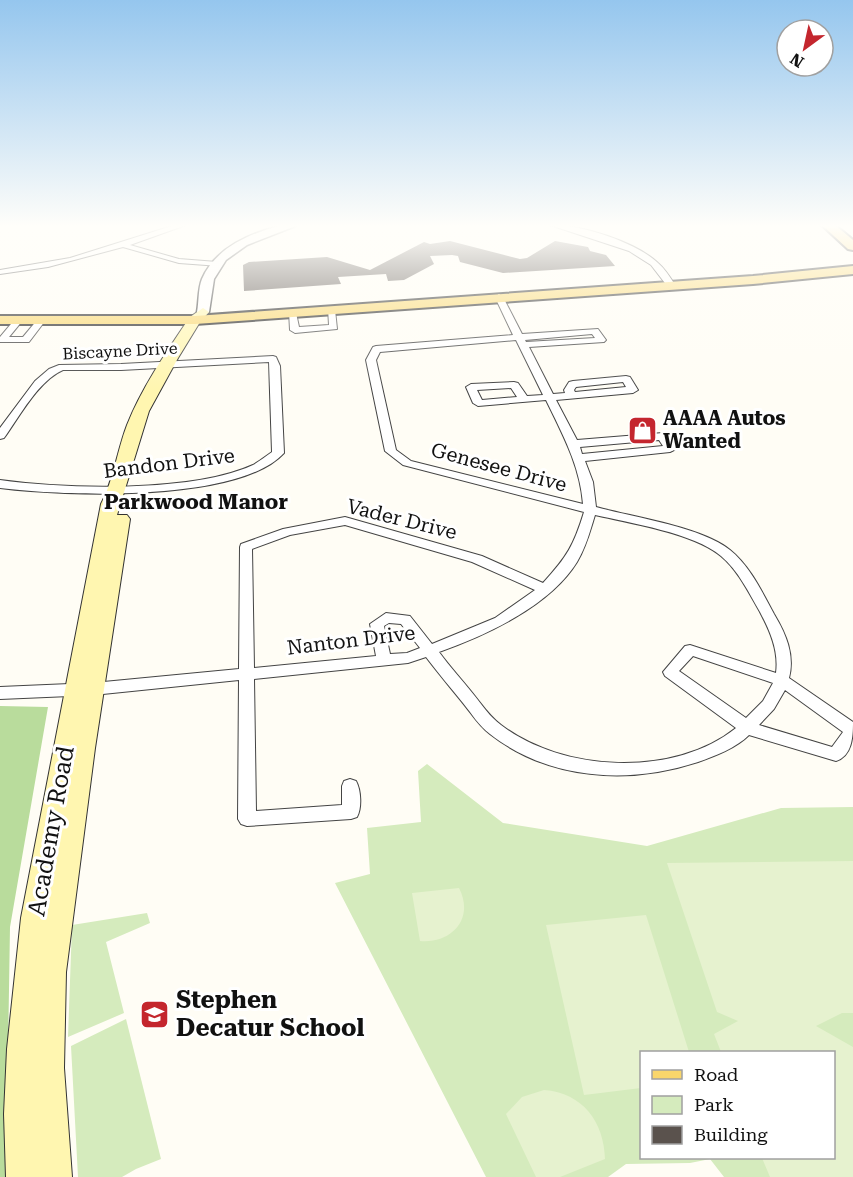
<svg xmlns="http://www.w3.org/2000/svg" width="853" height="1177" viewBox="0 0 853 1177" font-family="'Roboto Serif',serif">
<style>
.green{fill:#d5ebbd;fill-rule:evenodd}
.forest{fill:#b9dc9c}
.pitch{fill:#e6f2cf}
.building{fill:#5a524d}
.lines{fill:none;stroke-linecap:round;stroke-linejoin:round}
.minor-casing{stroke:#444;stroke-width:2}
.tertiary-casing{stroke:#444;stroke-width:3}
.secondary-casing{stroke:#333;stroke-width:2}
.primary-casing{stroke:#222;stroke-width:4}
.minor{fill:#fff;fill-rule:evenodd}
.tertiary{fill:#fff;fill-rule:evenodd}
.secondary{fill:#fff6b0;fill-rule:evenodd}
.primary{fill:#f9d66b;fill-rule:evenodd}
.labels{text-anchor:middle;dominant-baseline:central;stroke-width:6;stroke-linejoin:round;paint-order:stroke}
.far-street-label{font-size:16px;fill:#111;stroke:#fff}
.poi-label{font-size:20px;font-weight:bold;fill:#111;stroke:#fff;text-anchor:start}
.street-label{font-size:20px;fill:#111;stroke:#fff}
.neighbourhood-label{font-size:21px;font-weight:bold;fill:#111;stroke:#fff}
.near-street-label{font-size:24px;fill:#111;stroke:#fff}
.near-poi-label{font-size:24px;font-weight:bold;fill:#111;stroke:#fff;text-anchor:start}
</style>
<rect width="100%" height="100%" fill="#fffdf5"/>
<path class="green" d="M427 764 503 823 647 846 781 808 853 807V1177H724L710 1159 690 1163 626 1164 608 1177H486L335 883 370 874 367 828 421 822 418 771ZM642 1052H834V1158H642Z
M147 913 150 923 106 942 124 1013 68 1037 72 925Z
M126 1019 161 1159 136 1169 122 1177H78L71 1046Z"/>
<path class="forest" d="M0 706 48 707 10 927 6 1177H0Z"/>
<path class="pitch" d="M853 861V1013H842L816 1026 853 1047V1177H770L762 1158H834V1052H721L714 1034 738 1021 717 1012 667 863Z
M459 888C475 919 451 944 420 941L412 893Z
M646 915 689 1052H642L641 1088 584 1095 546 925Z
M544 1090C583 1093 604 1122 605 1159L560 1177H536L506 1114 522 1097Z"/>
<path class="building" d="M450 241 520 259 527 258 555 241 588 247 590 251 606 255 615 266 503 273 460 262 458 256 452 255 430 256 434 264 404 280 388 281 386 274 338 277 341 284 244 291 243 265 249 262 327 257 370 270 424 242 430 244Z"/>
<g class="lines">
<defs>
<path id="minor" d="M175 225H186L130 245 179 259 217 262 221 264 220 266 179 263 123 247 48 267 0 274V270L70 258Z
M550 225C580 224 636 242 658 263 665 269 670 277 675 285L668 287 651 265 629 251Z
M499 294 503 297 522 334 598 329 606 340 604 342 529 347 553 394 565 393 564 390 569 382 573 381 626 376 630 377 638 390 633 393 556 400 577 440 663 433 667 434 676 449 670 452 585 461 593 482 596 507C632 517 702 527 730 550 750 566 762 592 774 614 786 634 795 655 789 678L853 722C853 737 852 756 836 761L749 735C736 748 715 756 698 762 628 785 549 780 490 734 479 726 472 714 463 703 451 688 438 673 426 657L408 663 254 679 256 811 342 805V786L344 781 350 779 356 781C361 790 362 808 357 817L351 819 247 826 241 824 238 819 239 680 93 695 0 699V687L93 683 239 669 240 547 241 544 283 529 345 517 482 556 543 583C567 557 574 545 584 512L403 465 385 451 366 360 373 347 376 346 513 335 495 297ZM592 334 595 338 526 342 525 340ZM516 340 543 395 527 396 518 383 514 382 471 384 466 387 473 403 478 406 546 400C563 435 580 466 583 504L411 461 396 450 376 360 380 352ZM623 382 626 387 575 392 574 390 576 387ZM511 388 517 397 482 400 477 390ZM659 440 663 446 582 454 580 447ZM595 515C630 523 694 533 721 556 738 570 749 593 760 612 770 631 779 651 776 673L690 645 685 646 663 672 665 676 736 728C674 778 562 772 501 725 490 717 482 705 474 695 462 680 450 667 439 652 485 636 550 606 577 562 586 547 590 531 595 515ZM345 525 472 562 535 590 495 618 432 644 410 616 386 613 370 624 376 656 254 668 252 549 290 535ZM389 623 401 624 420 648 407 653 390 654 384 626ZM693 656 773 683 763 701 746 718 679 671ZM785 690 843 732 832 747 759 725 774 709Z
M328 308 335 310 337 329 295 333 290 330 289 311 296 313 299 327 329 325Z
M19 317 23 320 9 337H23L38 319 45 321 29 342H0V337L16 318Z
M273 356 276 357 280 366 284 453C238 503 64 496 0 488V480C66 489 192 493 253 465 260 461 266 456 272 452L269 362 121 370H63C39 380 19 417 4 438L0 439V428L35 381 49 369 59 365 121 364Z"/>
<path id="tertiary" d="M283 225H298L247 245 226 260 214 279 209 312 203 316 199 314 197 312C199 301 198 289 202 279 216 247 251 233 283 225Z"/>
<path id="secondary" d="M203 308 209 312 200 322 178 358 149 411 117 515H127L130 519 95 748 66 972 64 1068 72 1177H6L4 1114 7 1049 21 918 101 504C114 479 117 451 127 425 142 387 167 351 190 317Z"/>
<path id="primary" d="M822 225H835L853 240V250L848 249Z
M853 266V274L753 284 195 324H0V316H195L753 276Z"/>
</defs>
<use href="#minor" class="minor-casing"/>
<use href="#tertiary" class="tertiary-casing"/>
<use href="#secondary" class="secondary-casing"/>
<use href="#primary" class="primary-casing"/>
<use href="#minor" class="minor"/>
<use href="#tertiary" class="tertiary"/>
<use href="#secondary" class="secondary"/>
<use href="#primary" class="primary"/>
</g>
<linearGradient id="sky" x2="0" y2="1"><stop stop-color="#95c6ee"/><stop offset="0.58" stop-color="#fffefa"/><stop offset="1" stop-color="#fffefa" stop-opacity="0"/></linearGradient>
<rect width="853" height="390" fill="url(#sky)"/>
<defs>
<symbol id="shop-square" viewBox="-11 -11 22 22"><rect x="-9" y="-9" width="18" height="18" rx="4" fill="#c4262e" stroke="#fff"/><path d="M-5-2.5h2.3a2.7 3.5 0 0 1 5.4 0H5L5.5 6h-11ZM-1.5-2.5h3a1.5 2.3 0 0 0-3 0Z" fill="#fff"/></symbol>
<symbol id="school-square" viewBox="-11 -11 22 22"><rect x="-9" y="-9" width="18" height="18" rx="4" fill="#c4262e" stroke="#fff"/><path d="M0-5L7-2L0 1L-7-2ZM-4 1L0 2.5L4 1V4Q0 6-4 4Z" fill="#fff"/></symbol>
</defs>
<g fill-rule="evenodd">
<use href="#shop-square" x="626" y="414" width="33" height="33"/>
<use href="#school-square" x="138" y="998" width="33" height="33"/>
</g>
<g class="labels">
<g class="far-street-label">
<text transform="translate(120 351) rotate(-3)">Biscayne Drive</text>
</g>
<g class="poi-label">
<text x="663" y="418">AAAA Autos<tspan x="663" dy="23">Wanted</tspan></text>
</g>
<g class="street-label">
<text transform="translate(169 463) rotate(-7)">Bandon Drive</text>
<text transform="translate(499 467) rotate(15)">Genesee Drive</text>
<text transform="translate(402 519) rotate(14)">Vader Drive</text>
<text transform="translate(351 640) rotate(-7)">Nanton Drive</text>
</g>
<g class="neighbourhood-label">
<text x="196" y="502">Parkwood Manor</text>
</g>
<g class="near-street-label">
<text transform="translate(51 831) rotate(-80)">Academy Road</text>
</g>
<g class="near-poi-label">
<text x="176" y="1000">Stephen<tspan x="176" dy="28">Decatur School</tspan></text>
</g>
</g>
<rect x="640" y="1051" width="195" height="108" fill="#ffffff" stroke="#a0a0a0" stroke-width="1.5"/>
<rect x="652" y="1070" width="30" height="9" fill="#f9d66b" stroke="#a0a0a0" stroke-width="1.5"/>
<text x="694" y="1081" font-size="18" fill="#111111">Road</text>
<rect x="652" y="1096" width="30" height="18" fill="#d5ebbd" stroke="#a0a0a0" stroke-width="1.5"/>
<text x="694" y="1111" font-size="18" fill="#111111">Park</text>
<rect x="652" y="1126" width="30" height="18" fill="#5a524d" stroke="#a0a0a0" stroke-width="1.5"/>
<text x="694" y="1141" font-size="18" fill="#111111">Building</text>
<g transform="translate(805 48) rotate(213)"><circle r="28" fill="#ffffff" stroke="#a0a0a0" stroke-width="1.5"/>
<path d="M0-4.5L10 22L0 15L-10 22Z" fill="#c4262e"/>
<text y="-9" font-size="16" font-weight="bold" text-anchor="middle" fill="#111111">N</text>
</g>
</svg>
